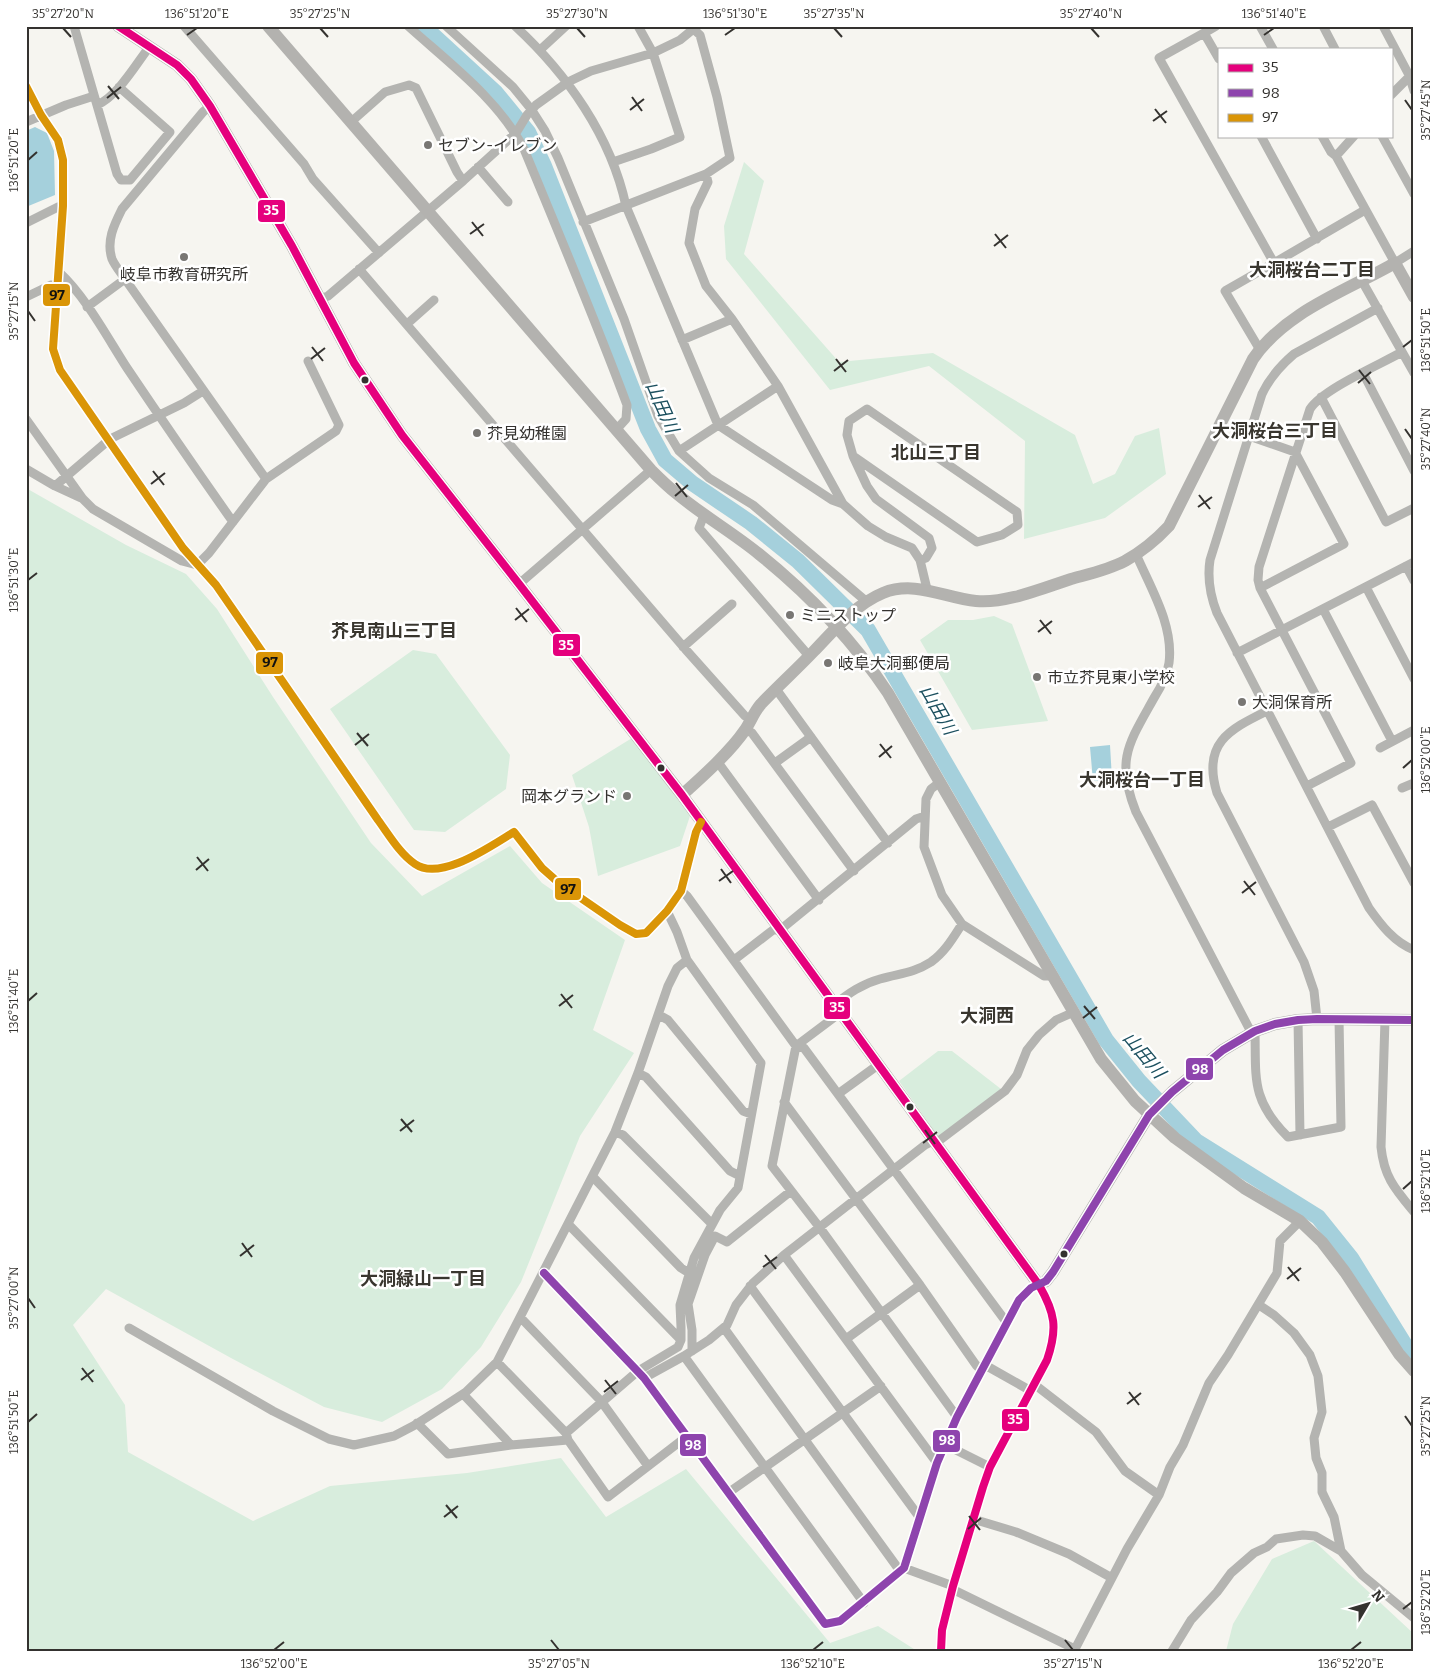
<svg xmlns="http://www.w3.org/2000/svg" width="1440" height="1677" viewBox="0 0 1440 1677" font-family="Bitter,'Noto Sans JP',serif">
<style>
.green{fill:#d8eddd}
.water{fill:#a5d0dc}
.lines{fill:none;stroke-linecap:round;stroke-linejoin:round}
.river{stroke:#a5d0dc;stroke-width:16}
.street{stroke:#b4b4b1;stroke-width:9}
.secondary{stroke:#b3b2af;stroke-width:12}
.bus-1-casing{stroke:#fff;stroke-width:11}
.bus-2-casing{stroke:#fff;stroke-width:11}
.bus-3-casing{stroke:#fff;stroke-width:11}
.bus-1{stroke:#e5007d;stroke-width:8}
.bus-2{stroke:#8e44ad;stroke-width:8}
.bus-3{stroke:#da9507;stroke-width:8}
.ticks{fill:none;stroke:#34322f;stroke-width:2}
.poi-dot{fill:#787673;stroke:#fff;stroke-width:2}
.bus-dot{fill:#34322f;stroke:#fff;stroke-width:2}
.labels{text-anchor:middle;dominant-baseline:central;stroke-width:5;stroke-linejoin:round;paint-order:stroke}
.poi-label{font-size:16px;fill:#34322f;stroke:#fff;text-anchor:start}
.neighbourhood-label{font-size:18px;font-weight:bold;fill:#39362f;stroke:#fff}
.water-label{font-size:18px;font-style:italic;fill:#1c505f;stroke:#fff}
.line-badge{stroke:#fff;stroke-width:2}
.badge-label{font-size:14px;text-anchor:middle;font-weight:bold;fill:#fff}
.pale-badge-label{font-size:14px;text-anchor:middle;font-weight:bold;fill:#111}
.neatline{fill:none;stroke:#34322f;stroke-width:2}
.ticks-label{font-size:12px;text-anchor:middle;fill:#34322f}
</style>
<rect width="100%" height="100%" fill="#f6f5f0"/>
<path class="green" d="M744 162 764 181 744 254 839 362 933 353 1075 435 1093 484 1115 474 1135 436 1159 428 1166 474 1105 518 1024 539 1025 441 929 366 830 390 726 259 724 226Z
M26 488 126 545 186 574 217 609 273 697 371 843 422 896 510 846 542 883 625 940 593 1030 634 1053 580 1136 521 1282 481 1347 442 1389 382 1422 324 1407 231 1358 106 1289 73 1325 125 1405 128 1452 253 1521 330 1486 467 1473 561 1458 606 1517 686 1469 830 1643 878 1626 917 1651H26Z
M994 616 1012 624 1048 721 972 730 920 640 948 620H973Z
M413 650 436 654 510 755 506 789 445 832 414 830 330 709Z
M632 738 690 816 680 846 598 876 589 827 572 775Z
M938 1051H952L1001 1089 939 1138 899 1081Z
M1314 1541 1414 1634V1651H1226L1233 1624 1272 1559Z"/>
<path class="water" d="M35 127 47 133 54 151 55 195 26 207V131Z
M1110 745 1112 779 1093 781 1090 747Z"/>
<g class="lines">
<path class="river" d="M423 26 496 93 528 132 544 166 648 429 665 460 692 483 751 523 798 561 868 630 1106 1040 1139 1081 1196 1141 1318 1217 1351 1258 1408 1350 1414 1354"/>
<path class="street" d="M74 26 117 174 121 180H130L170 132 119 87
M184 26 304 164 313 179 379 253
M408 26C449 63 498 99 524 149 559 234 595 319 627 405L626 419 616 430
M446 26 513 87 531 109 545 131 558 158 624 319 658 416 679 451 709 478 753 505 867 602
M515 26C567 74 611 136 626 206L718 425 832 500 843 504
M1260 26 1273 49
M1323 26 1335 49
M1383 26 1409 75 1414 91
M1204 33 1216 26
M540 50 566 26
M1219 59 1204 33 1159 58 1274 263 1365 210
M26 86 41 115 58 140 63 160V206L53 349 60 370 183 548 216 585 378 820C389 835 400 854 415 864 441 882 492 845 514 832L542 868 559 883 620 925 636 934 646 933 667 911 681 891 696 832 701 822
M1391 95 1412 74
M97 105C118 96 136 64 150 46
M210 106 203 112 122 209C114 225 106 241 112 259 115 266 121 273 125 279L266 479
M26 122 66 105 94 96
M351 122 385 92 409 85 416 88 457 172 463 181
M1261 136 1317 239
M1322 136 1331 152 1336 156
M1354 136 1336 156 1395 263 1414 251
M1382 136 1414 194
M613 162 651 149 680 137 653 53 638 26
M478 167 508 202
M706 174 708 182 695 209 689 243 706 286 732 319 778 386 843 504 868 526 886 537 912 548 920 560 927 589
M583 222 706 174 730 158 717 97 700 35 691 27
M26 223 58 207 63 206
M359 269 687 651 745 716 750 719
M59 272C86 297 107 337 127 368 162 420 197 471 233 522
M1362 281 1414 373
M26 297 51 285 58 284
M320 299 328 296 463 181 516 133 527 115 536 105 568 82 591 71 653 53 680 40 697 26
M87 307 125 279
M1378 308 1294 354C1280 366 1270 377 1262 394L1210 560C1207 579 1210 595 1217 613L1369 908C1381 925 1394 942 1414 950
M407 324 434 300
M682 340 732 319
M1260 350 1225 291 1274 263
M1363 373 1414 471
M1321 397 1386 522 1414 508
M26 419 83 499 93 509 182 561 197 565
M1249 436 1295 452 1344 544 1260 588
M679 451 778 386
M853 456 977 542 1002 535 1018 525 1017 512 867 409 849 421 847 435 853 456 867 486 876 499 929 538 932 548 926 558 920 560
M26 469 55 486 81 498
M55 486 110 439 184 403 203 391
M704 515 699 528 809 656
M1136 554C1150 587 1174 625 1169 663 1167 676 1161 687 1154 698 1129 743 1115 760 1136 812L1251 1032
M197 565 209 553 266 479 336 431 339 425 308 361
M1406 566 1414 581
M519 584 651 470
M1366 587 1414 679
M1323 609 1392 741
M683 647 732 604
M1237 653 1414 562
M776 689 888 843
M1267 711C1228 730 1202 744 1217 793L1304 962 1314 991 1317 1019
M745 729 752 733 854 871
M1380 748 1414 730
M717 761 819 900
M775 763 811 737
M940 782 931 789 926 799 924 847 942 895 962 924 1044 976H1054
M1307 786 1351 763 1260 588 1258 580 1259 567 1310 409C1323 389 1379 365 1402 352
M1402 788 1414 783
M1328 827 1372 805 1414 883
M681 891 687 896 796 1046 804 1048 1007 1323
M734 960 773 930H780L916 819 925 816
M834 1005C849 993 862 984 880 979 900 973 912 974 931 962 945 952 953 938 962 924
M840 1013 796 1046 772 1166 820 1228 957 1417
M659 1015 668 1020 743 1111 751 1114
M1298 1020 1300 1135
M1385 1020 1381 1147C1384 1177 1395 1189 1414 1212
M1255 1031C1256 1079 1251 1100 1288 1137L1341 1127 1339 1019
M638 1073 646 1077 730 1171 740 1176
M838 1094 878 1065
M784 1102 920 1285 976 1365 982 1371
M615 1132 623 1135 712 1224
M593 1177 681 1268 689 1273
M569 1225 681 1340
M784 1255 937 1463
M544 1273 644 1378 825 1624 840 1621 904 1568 941 1451 957 1417 1019 1300 1031 1288 1039 1285C1055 1313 1058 1328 1047 1360L990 1467 983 1487 953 1586 942 1630 941 1651
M750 1286 920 1518
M1259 1305 1274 1315 1294 1333 1310 1355 1318 1376 1322 1412 1314 1438 1316 1458 1322 1473V1492L1334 1517 1341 1551 1362 1575 1414 1618
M520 1317 601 1401 648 1466
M129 1328 273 1411 329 1439 354 1445 394 1436 415 1425 466 1392 497 1362 615 1132 638 1073 668 986 677 968 687 960
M724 1328 900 1571
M846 1339 920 1285
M692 1351V1330L688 1304 705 1255 715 1236 727 1242 791 1191
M684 1356 864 1603
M497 1362 566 1433 568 1440 608 1497 686 1437
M985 1365 1031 1391
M644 1378 684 1356 709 1340 727 1325 736 1305 753 1283 784 1255 925 1145 929 1143 940 1140 1005 1091 1017 1075 1027 1050 1039 1035 1056 1020 1074 1012
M1034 1384 1096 1432 1125 1471 1159 1495
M463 1394 511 1445 568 1440
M417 1423 448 1454 511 1445
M566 1433 638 1371 678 1347 681 1340V1327L680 1305 694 1258 720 1210 738 1188 761 1063 687 960 677 932 667 911
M944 1444 990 1467
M728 1493 881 1386
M973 1519 1016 1532 1069 1554 1112 1578
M904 1568 953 1586
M952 1589 1075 1649
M1074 1651 1127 1549 1159 1495 1170 1467 1183 1445 1209 1383 1228 1355 1277 1273 1280 1241 1300 1221
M1172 1651 1191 1620 1217 1592 1231 1573 1254 1553 1267 1547 1276 1539 1303 1535 1315 1536 1341 1551"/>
<path class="secondary" d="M118 26 177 65 191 79 210 106 292 246 354 363 402 435 519 584 682 795 1039 1285 1046 1281 1053 1272 1149 1115 1172 1092 1223 1050 1255 1031 1275 1024 1298 1020 1317 1019 1414 1020
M268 26 651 470C659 478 667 486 676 493 702 515 732 532 759 554 810 595 852 639 888 693L1101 1059 1135 1101 1175 1138 1244 1188 1300 1221 1322 1242 1345 1272 1399 1354 1414 1371
M682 795C702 777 730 752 745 730 751 721 754 712 761 704 778 686 797 669 814 651 834 630 856 604 883 593 915 580 945 598 976 601 1005 604 1043 588 1071 579 1089 574 1108 570 1125 561 1141 552 1156 540 1169 526L1253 359C1286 311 1346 291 1395 263L1414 297"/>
<defs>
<path id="bus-1" d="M118 26 177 65 191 79 210 106 292 246 354 363 402 435 519 584 682 795 1039 1285C1055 1313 1058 1328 1047 1360L990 1467 983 1487 953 1586 942 1630 941 1651"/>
<path id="bus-2" d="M544 1273 644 1378 825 1624 840 1621 904 1568 937 1463 957 1417 1019 1300 1031 1288 1046 1281 1053 1272 1149 1115 1172 1092 1223 1050 1255 1031 1275 1024 1298 1020 1317 1019 1414 1020"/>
<path id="bus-3" d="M26 86 41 115 58 140 63 160V206L53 349 60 370 183 548 216 585 378 820C389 835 400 854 415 864 441 882 492 845 514 832L542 868 559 883 620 925 636 934 646 933 667 911 681 891 696 832 701 822"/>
</defs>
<use href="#bus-1" class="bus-1-casing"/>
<use href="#bus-2" class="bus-2-casing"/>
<use href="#bus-3" class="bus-3-casing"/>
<use href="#bus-1" class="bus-1"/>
<use href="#bus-2" class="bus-2"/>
<use href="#bus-3" class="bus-3"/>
</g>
<path class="ticks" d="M63 28 71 37M320 28 328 37M577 28 585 37M834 28 842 37M1091 28 1099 37M187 35 197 28M725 35 735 28M1264 35 1274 28M108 86 119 99M632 97 642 111M107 98 121 87M1405 100 1412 110M1155 109 1166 123M630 110 644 99M1153 121 1167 111M28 160 37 152M472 222 483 236M470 234 484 224M995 234 1006 248M994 246 1008 235M28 311 35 321M312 347 323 361M1403 347 1412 340M311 359 325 348M836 359 846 372M1359 370 1370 384M834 371 848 360M1358 383 1371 372M1405 429 1412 439M153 471 164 485M676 483 687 497M151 484 165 473M1199 495 1210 509M675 496 688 485M1198 507 1212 497M28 580 37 573M516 608 527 622M515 620 529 609M1040 620 1051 634M1038 632 1052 621M357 733 368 746M880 744 891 758M355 745 369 734M879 757 892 746M1403 768 1412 760M197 857 208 871M721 869 731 883M196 870 209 859M719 881 733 871M1244 881 1255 895M1242 893 1256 882M561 994 572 1008M28 1001 37 993M559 1006 573 995M1084 1006 1095 1019M1083 1018 1097 1007M401 1119 412 1132M925 1130 935 1144M400 1131 414 1120M923 1143 937 1132M1403 1189 1412 1181M242 1243 252 1257M765 1255 776 1269M240 1256 254 1245M763 1267 777 1257M1288 1267 1299 1281M1287 1279 1301 1268M28 1298 35 1308M82 1368 93 1382M81 1380 94 1370M605 1380 616 1394M604 1392 618 1381M1129 1392 1139 1405M1127 1404 1141 1393M1405 1416 1412 1426M28 1422 37 1414M446 1505 457 1518M969 1516 980 1530M444 1517 458 1506M968 1529 981 1518M1403 1609 1412 1602M551 1640 559 1650M1065 1640 1073 1650M274 1650 284 1642M813 1650 823 1642M1351 1650 1361 1642"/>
<g class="poi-dot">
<circle cx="428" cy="145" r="5"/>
<circle cx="184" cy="257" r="5"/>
<circle cx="477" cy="433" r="5"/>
<circle cx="790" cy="615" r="5"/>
<circle cx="828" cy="663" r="5"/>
<circle cx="1037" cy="677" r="5"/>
<circle cx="1242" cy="702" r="5"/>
<circle cx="627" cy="796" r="5"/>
</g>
<g class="bus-dot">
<circle cx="365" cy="380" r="4.5"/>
<circle cx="661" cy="768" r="4.5"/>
<circle cx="910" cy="1107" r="4.5"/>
<circle cx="1064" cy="1254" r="4.5"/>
</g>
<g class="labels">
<g class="poi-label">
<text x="438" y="145">セブン-イレブン</text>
<text x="184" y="274" text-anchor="middle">岐阜市教育研究所</text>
<text x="487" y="433">芥見幼稚園</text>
<text x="800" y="615">ミニストップ</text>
<text x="838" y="663">岐阜大洞郵便局</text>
<text x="1047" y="677">市立芥見東小学校</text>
<text x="1252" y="702">大洞保育所</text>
<text x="617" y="796" text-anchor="end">岡本グランド</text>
</g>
<g class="neighbourhood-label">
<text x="1312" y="270">大洞桜台二丁目</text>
<text x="1275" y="431">大洞桜台三丁目</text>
<text x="936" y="453">北山三丁目</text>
<text x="394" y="631">芥見南山三丁目</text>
<text x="1142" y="780">大洞桜台一丁目</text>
<text x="987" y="1016">大洞西</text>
<text x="423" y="1279">大洞緑山一丁目</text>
</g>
<g class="water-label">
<text transform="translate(662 407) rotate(66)">山田川</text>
<text transform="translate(938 710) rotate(60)">山田川</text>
<text transform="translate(1144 1055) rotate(50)">山田川</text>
</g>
</g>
<g class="line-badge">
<rect x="257" y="199" width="29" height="24" rx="5" fill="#e5007d"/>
<rect x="42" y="283" width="29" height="24" rx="5" fill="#da9507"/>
<rect x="552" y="633" width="29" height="24" rx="5" fill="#e5007d"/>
<rect x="255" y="651" width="29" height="24" rx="5" fill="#da9507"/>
<rect x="554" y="877" width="28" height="24" rx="5" fill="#da9507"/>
<rect x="823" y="996" width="28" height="24" rx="5" fill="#e5007d"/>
<rect x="1185" y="1057" width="29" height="24" rx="5" fill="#8e44ad"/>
<rect x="1001" y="1408" width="29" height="24" rx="5" fill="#e5007d"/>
<rect x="932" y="1429" width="29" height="24" rx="5" fill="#8e44ad"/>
<rect x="679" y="1433" width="28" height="24" rx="5" fill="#8e44ad"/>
</g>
<g class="badge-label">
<text x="271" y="215">35</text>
<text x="566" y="650">35</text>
<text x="837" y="1012">35</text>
<text x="1200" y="1074">98</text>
<text x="1015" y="1424">35</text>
<text x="947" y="1445">98</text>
<text x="693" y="1450">98</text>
</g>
<g class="pale-badge-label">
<text x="57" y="300">97</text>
<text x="270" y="667">97</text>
<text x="568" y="894">97</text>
</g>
<rect width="1440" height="1677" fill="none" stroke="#ffffff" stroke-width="55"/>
<rect x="1218" y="48" width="175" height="90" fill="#ffffff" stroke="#aeadac"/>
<rect x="1228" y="64" width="25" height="8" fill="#e5007d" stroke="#aeadac"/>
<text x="1262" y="72" font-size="15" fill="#34322f">35</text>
<rect x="1228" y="89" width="25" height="8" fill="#8e44ad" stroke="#aeadac"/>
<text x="1262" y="98" font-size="15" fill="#34322f">98</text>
<rect x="1228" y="114" width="25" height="8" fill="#da9507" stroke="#aeadac"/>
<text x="1262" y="122" font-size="15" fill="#34322f">97</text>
<g transform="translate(1368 1604) rotate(52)" stroke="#ffffff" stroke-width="4" paint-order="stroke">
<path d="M0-4L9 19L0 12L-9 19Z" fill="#34322f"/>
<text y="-8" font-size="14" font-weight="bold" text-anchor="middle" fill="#34322f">N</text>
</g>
<rect x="28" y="28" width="1384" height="1622" class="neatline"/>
<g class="ticks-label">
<text x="63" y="18">35°27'20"N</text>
<text x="197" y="18">136°51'20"E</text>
<text x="320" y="18">35°27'25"N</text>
<text x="577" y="18">35°27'30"N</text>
<text x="735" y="18">136°51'30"E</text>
<text x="834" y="18">35°27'35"N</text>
<text x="1091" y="18">35°27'40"N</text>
<text x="1274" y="18">136°51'40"E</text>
<text transform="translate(1426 110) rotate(-90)" y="4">35°27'45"N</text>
<text transform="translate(14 160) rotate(-90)" y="4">136°51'20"E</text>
<text transform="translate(14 311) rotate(-90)" y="4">35°27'15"N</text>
<text transform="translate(1426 340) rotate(-90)" y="4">136°51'50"E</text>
<text transform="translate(1426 439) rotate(-90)" y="4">35°27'40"N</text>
<text transform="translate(14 580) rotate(-90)" y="4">136°51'30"E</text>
<text transform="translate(1426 760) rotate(-90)" y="4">136°52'00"E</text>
<text transform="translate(14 1001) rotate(-90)" y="4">136°51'40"E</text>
<text transform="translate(1426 1181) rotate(-90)" y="4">136°52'10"E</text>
<text transform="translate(14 1298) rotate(-90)" y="4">35°27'00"N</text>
<text transform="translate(14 1422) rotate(-90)" y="4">136°51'50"E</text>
<text transform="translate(1426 1426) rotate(-90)" y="4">35°27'25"N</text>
<text transform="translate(1426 1602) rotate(-90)" y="4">136°52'20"E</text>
<text x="274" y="1668">136°52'00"E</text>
<text x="559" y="1668">35°27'05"N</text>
<text x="813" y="1668">136°52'10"E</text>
<text x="1073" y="1668">35°27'15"N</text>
<text x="1351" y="1668">136°52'20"E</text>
</g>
</svg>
